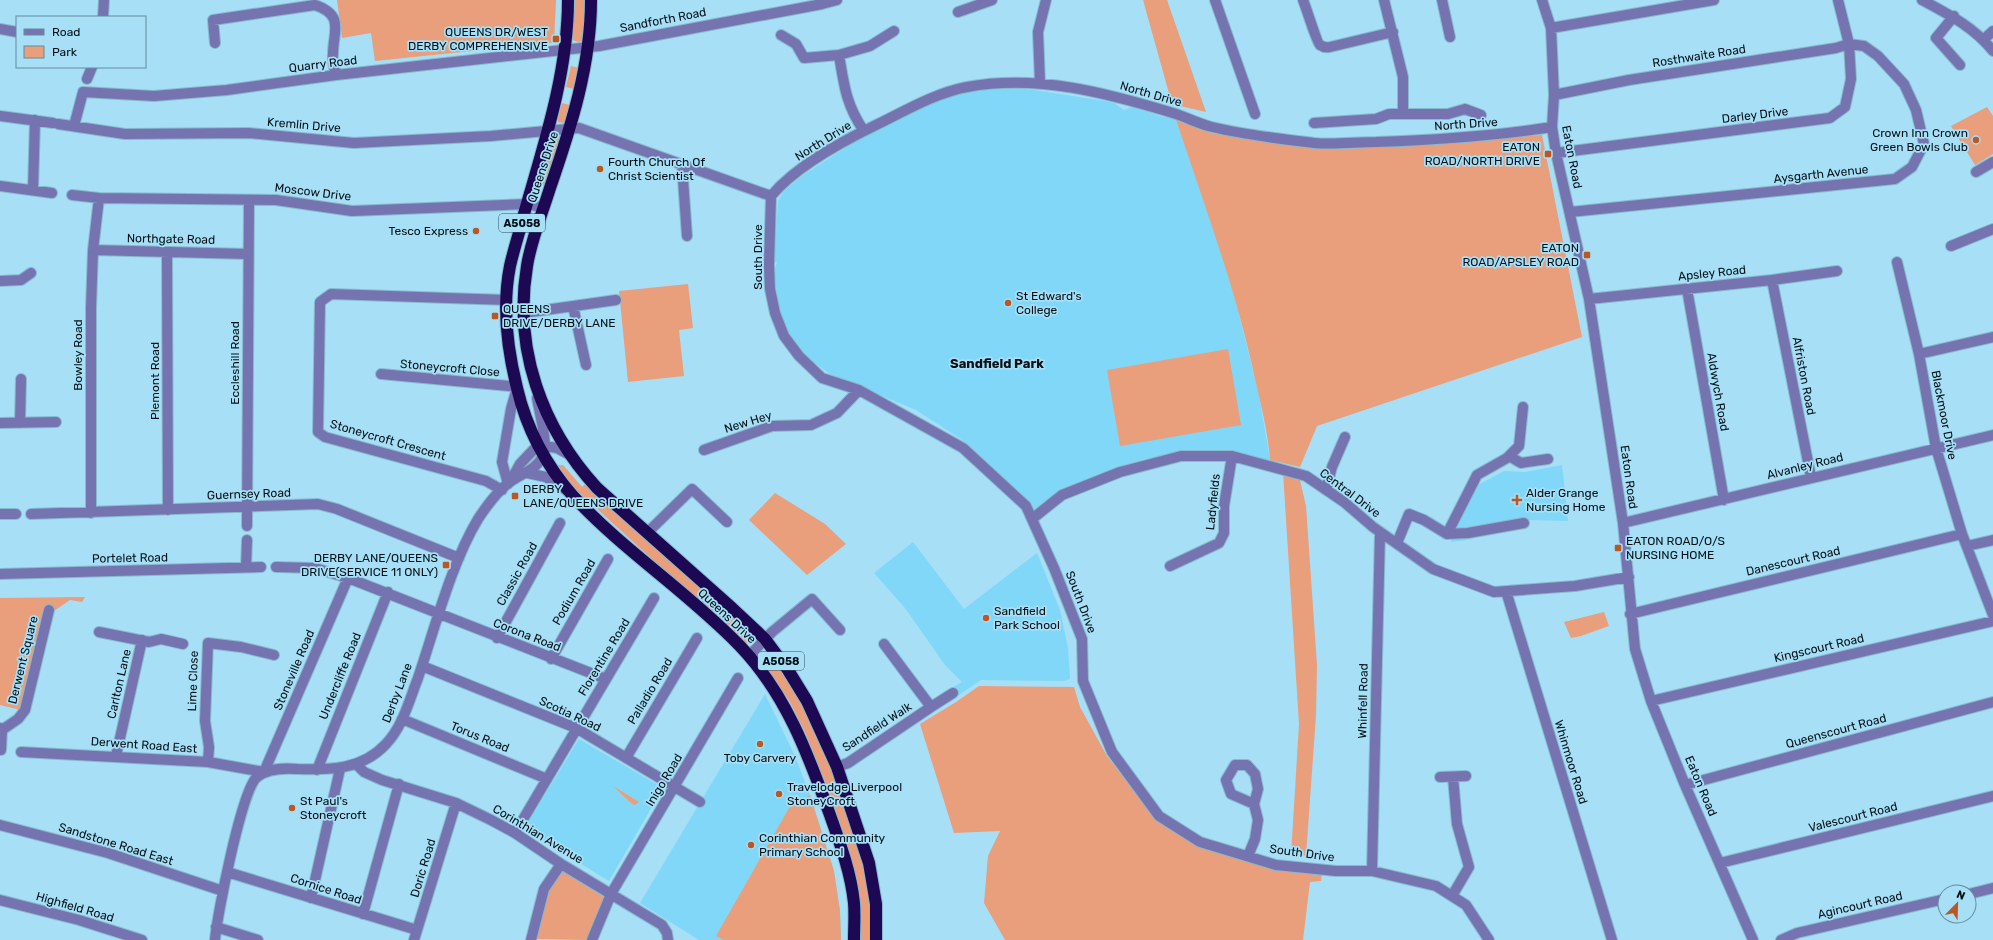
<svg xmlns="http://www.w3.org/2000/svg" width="1993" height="940" viewBox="0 0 1993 940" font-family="Rubik,sans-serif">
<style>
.built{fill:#81d7f8}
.green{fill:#e99e7c}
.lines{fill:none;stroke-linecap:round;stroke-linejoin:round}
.minor-casing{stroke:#88bace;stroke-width:12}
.highway-casing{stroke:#88bace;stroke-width:14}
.minor{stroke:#7674b0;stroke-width:10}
.highway{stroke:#1d0853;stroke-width:12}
.poi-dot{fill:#bb5723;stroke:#a6dff6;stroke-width:1.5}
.labels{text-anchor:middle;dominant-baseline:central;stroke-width:3.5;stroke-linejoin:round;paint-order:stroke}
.shield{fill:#a6dff6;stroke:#324e5a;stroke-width:1}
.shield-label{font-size:11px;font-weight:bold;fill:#001017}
.street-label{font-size:12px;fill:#001017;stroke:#a6dff6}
.poi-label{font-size:12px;fill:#001017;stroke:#a6dff6;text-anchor:start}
.neighbourhood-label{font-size:13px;font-weight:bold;fill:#001017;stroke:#a6dff6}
</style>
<rect width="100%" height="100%" fill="#a6dff6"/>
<path class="built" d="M1021 88 1105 101 1114 103 1124 110 1132 107 1163 117H1175L1219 244 1236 302 1259 395 1270 460 1229 453 1179 454 1149 458 1119 467 1099 475 1034 517 1012 486 965 442 916 410 830 374 810 360 792 341 780 315 774 272 777 262H774L778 201 783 192 802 176 845 148 881 127 930 103 958 94 980 90Z
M1562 465 1568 521 1528 520 1467 540 1451 542 1452 536 1471 493 1478 485 1504 471 1525 472Z
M913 542 964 609 1037 553 1060 610 1068 648 1070 679 1064 681 981 680 956 697 950 689 962 682 945 665 905 608 874 573Z
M765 694 795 756 810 795 834 871 840 911 841 940H699L640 903Z
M579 739 663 788 609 881 524 829Z"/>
<path class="green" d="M337 0H556L554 43 487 46 486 41 477 42V48H471L472 51 375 61 371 33 342 38Z
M575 0H585L583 40 579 42 572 40Z
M1143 0H1167L1206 112 1172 104Z
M571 66 579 68 574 89 566 87Z
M562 103 570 105 565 123 558 122V118Z
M1987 107 1993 116V154L1975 165 1951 126Z
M1175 117 1211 133 1320 146 1542 135 1582 337 1317 426 1300 467 1270 460C1268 432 1261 405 1255 379 1236 289 1204 204 1175 117Z
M554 134 561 136 545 185 540 187 538 183Z
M688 284 693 328 679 330 684 376 628 382 619 291Z
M1228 349 1241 425 1120 446 1107 370Z
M558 465H563L582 487 585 484 752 636 746 645 572 486Z
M1283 472 1299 476 1306 506 1317 665 1316 715 1306 856 1291 855 1299 724Z
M775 493 825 524 846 544 807 575 749 520Z
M85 597 82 602 70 600 54 611 21 710 0 705V598Z
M1604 612 1609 626 1581 636 1571 638 1564 622Z
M769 653 799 697 832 769 864 863 870 899 871 940H861L860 907 856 879 832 799 805 732 790 702 761 660Z
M979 686 1074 687 1080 707 1107 756 1158 822 1197 846 1241 860 1322 872 1321 881 1310 882 1303 940H1005L984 903 988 856 1000 831 954 833 920 724 956 702Z
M613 786 639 802 635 805 632 804Z
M810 795 834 871 840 911 841 940H724L716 936 789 808Z
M562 871 604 897 588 940 537 939 548 891Z"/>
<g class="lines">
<defs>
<path id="minor" d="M1215 0 1255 114
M1303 0C1306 7 1317 43 1320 45 1323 47 1326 48 1330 47L1393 32
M1384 0 1403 77V114
M1442 0 1450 37
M1542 0 1551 28 1554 95 1552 127 1556 153 1589 299 1623 523 1635 649 1651 701 1685 785 1753 940
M1922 0C1948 14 1974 27 1993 51
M958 12 992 0
M1954 16 1936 38 1960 65
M103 17 104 0
M1551 28 1714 0
M0 29 17 32
M781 35 796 44 804 58 839 55 870 46 894 31
M1984 39 1993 31
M215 43 213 20 315 5C345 15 333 32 333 54 332 61 334 68 336 75
M839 55C844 85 846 105 864 131
M87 79 92 67
M1040 83 1038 32 1046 0
M1554 95 1629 80 1836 48 1849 44 1864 46 1878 56 1904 84 1916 110 1924 144 1912 167 1895 179 1570 212
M0 116 53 123
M1314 123 1376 119 1389 114H1448L1465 109 1481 115
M58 124 125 134 249 133 354 143 491 136 579 128 771 196
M74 126 83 92 154 96 227 90 336 75 599 46 822 4 837 0
M1556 153 1830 118 1845 107 1851 79 1849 44 1838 0
M682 165 687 236
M1976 172 1993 162
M0 186 52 193
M33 190 35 120
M72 195 99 198 276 200 352 211 527 204 544 208
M771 196 769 265 770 289 775 313 784 336 799 356 822 378 859 390 963 448 1026 506 1054 568 1082 639 1083 681 1112 752 1159 816 1200 842 1276 865 1336 871H1372L1436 886 1466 905 1489 940
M771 196C796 166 841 142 876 125 905 111 935 93 967 87 1037 74 1107 93 1173 113 1186 117 1199 124 1212 127 1245 135 1281 139 1314 143 1334 145 1356 142 1376 142 1435 140 1494 136 1552 127
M1951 246 1993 229
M93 250 248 254
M167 253 168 510
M1897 262 1919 354 1936 448 1962 534 1993 615
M1772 280 1811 477
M0 281 21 280 31 273
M1687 289 1724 500
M1589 299 1772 280 1837 271
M573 306 586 365
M524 313 616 300
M1919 354 1993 337
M381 374 509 386 516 385
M0 423 56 422
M20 423 21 379
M704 450 772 426 811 425 837 413 859 390
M1509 456 1521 463 1548 459
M527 473 546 477 566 490
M510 482 520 464 538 445 557 448 568 454
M508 484 502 462 511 409 517 388
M502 490 486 481 325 437 318 432 320 302 331 294 507 300
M1326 490 1332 467 1345 437
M91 513V308L93 250 99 198
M0 514H16
M31 514 318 504 337 509 459 558
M1032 519 1062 495 1120 472 1181 456H1232L1306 476 1344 502 1373 527 1433 569 1494 592 1575 586 1629 577
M1623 523 1993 435
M247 526 249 200
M647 533 692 489 727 522
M1447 534 1468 533 1524 523
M1397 543 1409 514 1424 520 1447 534 1477 475 1507 458 1519 446 1523 407
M1967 546 1993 540
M1170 566 1219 543 1224 533V506L1232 456
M246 567 247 540
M276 567 315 568 348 578 606 679
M0 574 261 567
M1506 591 1612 940
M1630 614 1962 534
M99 632 149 642 161 639 183 644
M497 638 560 523
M749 656 772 632 812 599 840 630
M551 659 608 559
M422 666 576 728 700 802
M1651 701 1993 621
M931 707 953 693
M402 719 547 779
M0 728 2 730 1 750
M2 730 18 719 25 710 49 610
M21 752 208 762 264 772 348 578
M116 756 142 640
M626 758 697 638
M208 762 209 747 205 721 208 643 241 647 274 655
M357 765 364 772 382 780 456 803 491 820 515 833 561 864 662 925 667 933 668 940
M837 767 848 763 931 707 884 644
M317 770 388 592
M1440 777 1466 776
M1685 785 1993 702
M0 825 108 853 223 891
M515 833 654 598
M1248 856 1255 839 1258 820 1254 804 1258 789 1255 774 1247 765H1235L1226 780 1231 794 1254 804
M1720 863 1993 796
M1372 871 1380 532
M227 872 417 930
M1969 894 1993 888
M1452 896 1469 867 1457 824 1453 777
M311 898 340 769
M0 900 79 920 142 940
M363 914 399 784
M216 927 258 940
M215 940C217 915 242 789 257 777 268 768 284 768 298 769 330 770 362 770 386 744 403 726 409 701 418 678 435 628 451 564 478 519 486 507 498 490 510 482 522 473 536 470 543 456 549 445 539 412 537 398
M414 940 456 803
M531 940 544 889 561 864
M592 940 611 894 738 678
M1781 940 1797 933 1945 899"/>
<path id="highway" d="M568 0C568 73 544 144 524 214 520 231 514 248 510 266 502 306 507 348 517 388 526 427 546 466 573 496 624 551 688 592 740 646 786 694 808 754 830 815 840 843 851 873 854 903 855 915 854 928 854 940
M591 0C591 65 571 127 550 188 542 214 531 240 527 266 513 349 542 428 597 488L732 608 765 639 788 670 807 701 837 767 869 863 876 904V940"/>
</defs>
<use href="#minor" class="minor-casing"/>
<use href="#highway" class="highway-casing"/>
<use href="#minor" class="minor"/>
<use href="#highway" class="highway"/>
</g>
<g class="poi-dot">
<rect x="552" y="35" width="8" height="8" rx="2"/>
<circle cx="1976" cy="140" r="4"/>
<rect x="1544" y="150" width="8" height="8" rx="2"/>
<circle cx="600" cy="169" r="4"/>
<circle cx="476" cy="231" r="4"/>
<rect x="1583" y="251" width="8" height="8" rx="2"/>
<circle cx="1008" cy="303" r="4"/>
<rect x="491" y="312" width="8" height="8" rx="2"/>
<rect x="511" y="492" width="8" height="8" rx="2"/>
<path d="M1515 494h4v4h4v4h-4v4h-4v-4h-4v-4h4z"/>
<rect x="1614" y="544" width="8" height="8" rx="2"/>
<rect x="442" y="561" width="8" height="8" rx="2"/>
<circle cx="986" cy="618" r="4"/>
<circle cx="760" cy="744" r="4"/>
<circle cx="779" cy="794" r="4"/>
<circle cx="292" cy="808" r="4"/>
<circle cx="751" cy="845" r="4"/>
</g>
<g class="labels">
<g class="shield">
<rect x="499" y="214" width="46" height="18" rx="3"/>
<rect x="758" y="652" width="46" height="18" rx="3"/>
</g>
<g class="shield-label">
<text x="522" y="223">A5058</text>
<text x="781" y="661">A5058</text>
</g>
<g class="street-label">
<text transform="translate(663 20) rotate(-11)">Sandforth Road</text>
<text transform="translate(1699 56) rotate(-9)">Rosthwaite Road</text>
<text transform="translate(323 64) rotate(-7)">Quarry Road</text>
<text transform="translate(1151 94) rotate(16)">North Drive</text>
<text transform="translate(1755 115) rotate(-7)">Darley Drive</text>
<text transform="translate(1466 124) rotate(-4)">North Drive</text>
<text transform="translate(304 125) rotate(5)">Kremlin Drive</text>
<text transform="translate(823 141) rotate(-32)">North Drive</text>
<text transform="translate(1572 157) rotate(79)">Eaton Road</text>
<text transform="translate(543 167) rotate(-72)">Queens Drive</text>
<text transform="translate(1821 174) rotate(-6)">Aysgarth Avenue</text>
<text transform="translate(313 192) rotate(7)">Moscow Drive</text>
<text transform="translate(171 239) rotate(1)">Northgate Road</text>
<text transform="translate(758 257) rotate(-90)">South Drive</text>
<text transform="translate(1712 273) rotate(-6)">Apsley Road</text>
<text transform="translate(78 355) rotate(-90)">Bowley Road</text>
<text transform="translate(235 363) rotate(-90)">Eccleshill Road</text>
<text transform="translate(450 368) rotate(5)">Stoneycroft Close</text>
<text transform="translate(1804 376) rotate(79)">Alfriston Road</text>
<text transform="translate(155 381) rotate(-90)">Plemont Road</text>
<text transform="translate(1718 392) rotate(80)">Aldwych Road</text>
<text transform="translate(1944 415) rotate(79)">Blackmoor Drive</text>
<text transform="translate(748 422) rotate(-17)">New Hey</text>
<text transform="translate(388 440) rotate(16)">Stoneycroft Crescent</text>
<text transform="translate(1805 466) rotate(-14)">Alvanley Road</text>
<text transform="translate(1629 477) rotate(82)">Eaton Road</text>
<text transform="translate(1350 493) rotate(37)">Central Drive</text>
<text transform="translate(249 494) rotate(-2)">Guernsey Road</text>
<text transform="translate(1213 502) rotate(-84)">Ladyfields</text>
<text transform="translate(130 558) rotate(-1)">Portelet Road</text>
<text transform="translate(1793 561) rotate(-13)">Danescourt Road</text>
<text transform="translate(517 574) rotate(-61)">Classic Road</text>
<text transform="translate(574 592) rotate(-60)">Podium Road</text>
<text transform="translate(1081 602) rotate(69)">South Drive</text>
<text transform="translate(727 616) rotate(43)">Queens Drive</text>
<text transform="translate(527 635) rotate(21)">Corona Road</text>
<text transform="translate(1819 648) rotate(-13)">Kingscourt Road</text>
<text transform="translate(604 657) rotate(-59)">Florentine Road</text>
<text transform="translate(23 660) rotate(-76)">Derwent Square</text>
<text transform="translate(294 670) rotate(-67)">Stoneville Road</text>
<text transform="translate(340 676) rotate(-68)">Undercliffe Road</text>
<text transform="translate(193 681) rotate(-88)">Lime Close</text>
<text transform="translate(119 684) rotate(-77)">Carlton Lane</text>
<text transform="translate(650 691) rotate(-59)">Palladio Road</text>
<text transform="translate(397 693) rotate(-69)">Derby Lane</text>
<text transform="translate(1363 701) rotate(-89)">Whinfell Road</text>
<text transform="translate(570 714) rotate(25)">Scotia Road</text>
<text transform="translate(877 727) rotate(-33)">Sandfield Walk</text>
<text transform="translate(1836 731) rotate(-15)">Queenscourt Road</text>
<text transform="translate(480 737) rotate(22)">Torus Road</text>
<text transform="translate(144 745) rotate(4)">Derwent Road East</text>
<text transform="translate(1571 762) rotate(73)">Whinmoor Road</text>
<text transform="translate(664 780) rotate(-59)">Inigo Road</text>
<text transform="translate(1701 786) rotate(67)">Eaton Road</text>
<text transform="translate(1853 817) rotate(-14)">Valescourt Road</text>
<text transform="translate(538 834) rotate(31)">Corinthian Avenue</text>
<text transform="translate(116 844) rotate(17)">Sandstone Road East</text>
<text transform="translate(1302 853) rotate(8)">South Drive</text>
<text transform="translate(423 868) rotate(-73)">Doric Road</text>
<text transform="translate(326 889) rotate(18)">Cornice Road</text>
<text transform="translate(1860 905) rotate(-13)">Agincourt Road</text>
<text transform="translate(75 907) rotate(16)">Highfield Road</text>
</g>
<g class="poi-label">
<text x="548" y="32" text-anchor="end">QUEENS DR/WEST<tspan x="548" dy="14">DERBY COMPREHENSIVE</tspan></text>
<text x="1968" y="133" text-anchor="end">Crown Inn Crown<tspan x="1968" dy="14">Green Bowls Club</tspan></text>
<text x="1540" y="147" text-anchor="end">EATON<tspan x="1540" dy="14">ROAD/NORTH DRIVE</tspan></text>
<text x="608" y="162">Fourth Church Of<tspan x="608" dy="14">Christ Scientist</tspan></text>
<text x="468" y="231" text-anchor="end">Tesco Express</text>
<text x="1579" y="248" text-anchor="end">EATON<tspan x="1579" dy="14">ROAD/APSLEY ROAD</tspan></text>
<text x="1016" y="296">St Edward's<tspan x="1016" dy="14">College</tspan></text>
<text x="503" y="309">QUEENS<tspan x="503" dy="14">DRIVE/DERBY LANE</tspan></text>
<text x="523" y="489">DERBY<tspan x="523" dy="14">LANE/QUEENS DRIVE</tspan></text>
<text x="1526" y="493">Alder Grange<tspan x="1526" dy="14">Nursing Home</tspan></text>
<text x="1626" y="541">EATON ROAD/O/S<tspan x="1626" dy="14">NURSING HOME</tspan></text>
<text x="438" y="558" text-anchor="end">DERBY LANE/QUEENS<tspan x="438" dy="14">DRIVE(SERVICE 11 ONLY)</tspan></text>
<text x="994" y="611">Sandfield<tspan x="994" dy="14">Park School</tspan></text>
<text x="760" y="758" text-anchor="middle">Toby Carvery</text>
<text x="787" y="787">Travelodge Liverpool<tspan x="787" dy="14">StoneyCroft</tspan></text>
<text x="300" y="801">St Paul's<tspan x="300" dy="14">Stoneycroft</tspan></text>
<text x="759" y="838">Corinthian Community<tspan x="759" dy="14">Primary School</tspan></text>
</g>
<g class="neighbourhood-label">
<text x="997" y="363">Sandfield Park</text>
</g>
</g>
<rect x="16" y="16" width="130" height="52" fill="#a6dff6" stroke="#648c9d"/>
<rect x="24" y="29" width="20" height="6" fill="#7674b0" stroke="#648c9d"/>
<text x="52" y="36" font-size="12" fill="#001017">Road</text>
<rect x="24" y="46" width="20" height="12" fill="#e99e7c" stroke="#648c9d"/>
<text x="52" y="56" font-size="12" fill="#001017">Park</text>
<g transform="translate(1957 904) rotate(23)"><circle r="19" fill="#a6dff6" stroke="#648c9d"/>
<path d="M0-3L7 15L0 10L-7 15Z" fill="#bb5723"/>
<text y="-6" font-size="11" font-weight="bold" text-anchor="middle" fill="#001017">N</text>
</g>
</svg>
